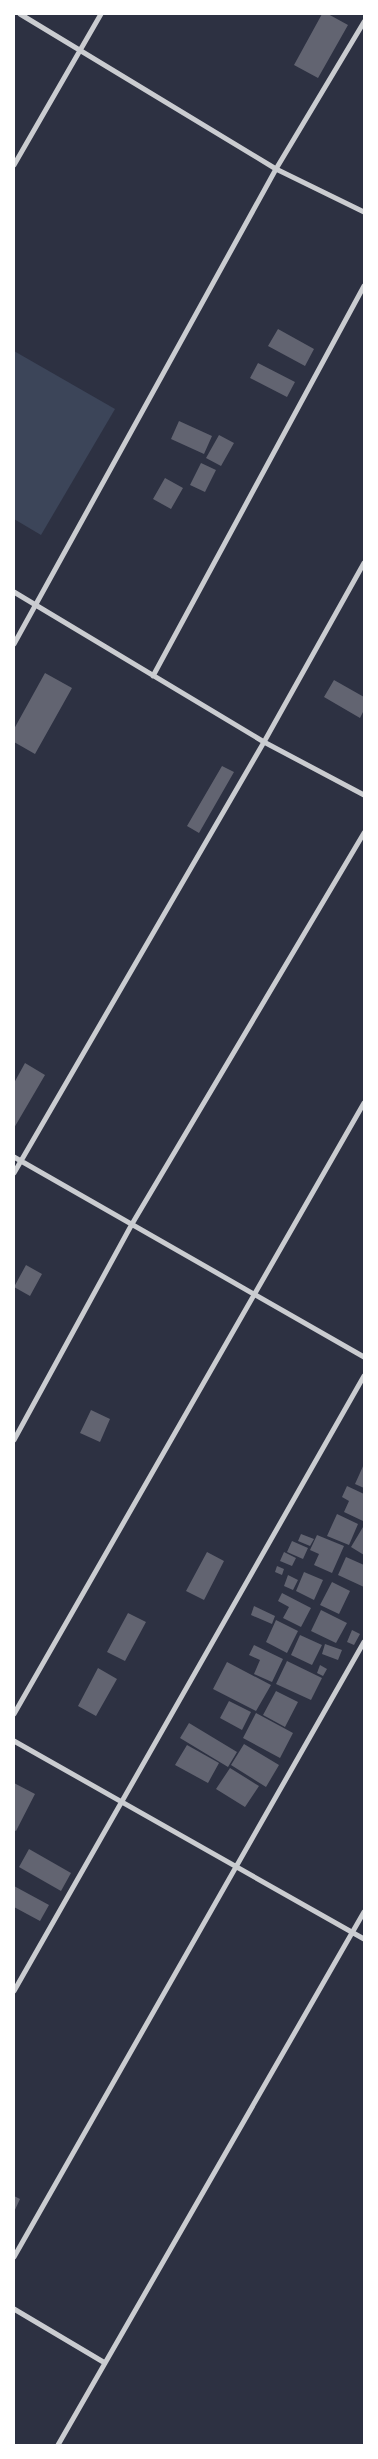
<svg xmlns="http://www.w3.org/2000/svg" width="378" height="2459" viewBox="0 0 378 2459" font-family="Overpass,sans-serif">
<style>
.green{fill:#3c4559}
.building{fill:#626471}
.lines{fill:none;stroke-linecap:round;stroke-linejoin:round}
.minor{stroke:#caccd0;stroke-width:5}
</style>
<rect width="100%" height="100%" fill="#2d3142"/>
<path class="green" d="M14 351 115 409 41 535 14 519Z"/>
<path class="building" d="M322 14H328L348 25 318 78 294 65Z
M278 329 314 349 305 366 268 346Z
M258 363 295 382 287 397 250 378Z
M179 421 212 436 204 454 171 439Z
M219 435 234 443 221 466 206 458Z
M201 463 216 470 205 492 190 485Z
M165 478 183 488 171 509 153 499Z
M45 673 72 688 35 754 14 742V729Z
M334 680 364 697V710L360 718 324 697Z
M222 766 234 772 199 833 187 826Z
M25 1063 45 1075 14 1128V1083Z
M26 1265 42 1274 30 1296 14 1287Z
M91 1410 110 1419 100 1442 80 1433Z
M364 1464V1488L355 1484Z
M347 1486 364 1494 363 1521 344 1512 349 1501 342 1497Z
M337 1514 358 1524 349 1545 327 1536Z
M363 1527 364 1528V1555L351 1547Z
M301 1534 314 1539 310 1546 298 1541Z
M317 1535 344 1546 332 1573 314 1565 319 1554 310 1550Z
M292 1541 308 1548 303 1559 287 1552Z
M207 1552 224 1561 204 1600 186 1591Z
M284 1552 296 1558 292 1566 280 1561Z
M346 1557 364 1565V1587L338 1575Z
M277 1566 284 1569 282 1575 275 1572Z
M304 1572 323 1580 314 1600 296 1591Z
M288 1575 298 1580 293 1590 284 1586Z
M332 1582 350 1591 339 1614 320 1605Z
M282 1593 311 1608 301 1627 283 1618 289 1607 278 1601Z
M254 1606 275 1616 272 1624 251 1615Z
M321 1610 347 1623 336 1643 311 1631Z
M128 1613 146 1622 125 1661 107 1652Z
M276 1620 298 1631 287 1653 266 1642Z
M352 1630 360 1634 354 1645 347 1642Z
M300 1635 322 1645 312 1665 291 1655Z
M325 1644 342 1650 338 1660 322 1654Z
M254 1645 283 1659 272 1682 254 1674 260 1660 249 1655Z
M287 1661 322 1678 311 1700 276 1684Z
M227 1662 271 1685 256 1711 213 1689Z
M320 1665 327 1669 323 1676 317 1673Z
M98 1668 117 1679 96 1716 78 1706Z
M276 1691 298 1702 285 1727 263 1715Z
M229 1701 251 1712 242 1730 220 1718Z
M256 1713 293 1733 280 1758 243 1738Z
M189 1723 237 1752 228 1767 180 1738Z
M244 1744 279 1765 266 1787 231 1765Z
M187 1745 219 1763 208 1783 175 1765Z
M230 1768 259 1786 245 1807 216 1789Z
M14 1783 35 1794 16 1831 14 1830Z
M29 1849 71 1873 61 1891 19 1867Z
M14 1886 49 1905 40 1921 14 1907Z
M14 2196 20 2199 14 2212Z"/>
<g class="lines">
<path class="minor" d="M20 14 276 169 364 212
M14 165 101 14
M14 592 264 742 364 795
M14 644 276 169 364 22
M153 676 364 286
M14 1157 364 1357
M14 1173 264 742 364 563
M14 1440 132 1224 364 833
M14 1714 364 1103
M14 1741 364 1939
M14 1991 364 1376
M14 2257 364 1642
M14 2309 105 2363
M58 2445 364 1912"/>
</g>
<rect width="378" height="2459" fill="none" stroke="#ffffff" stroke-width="30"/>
</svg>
